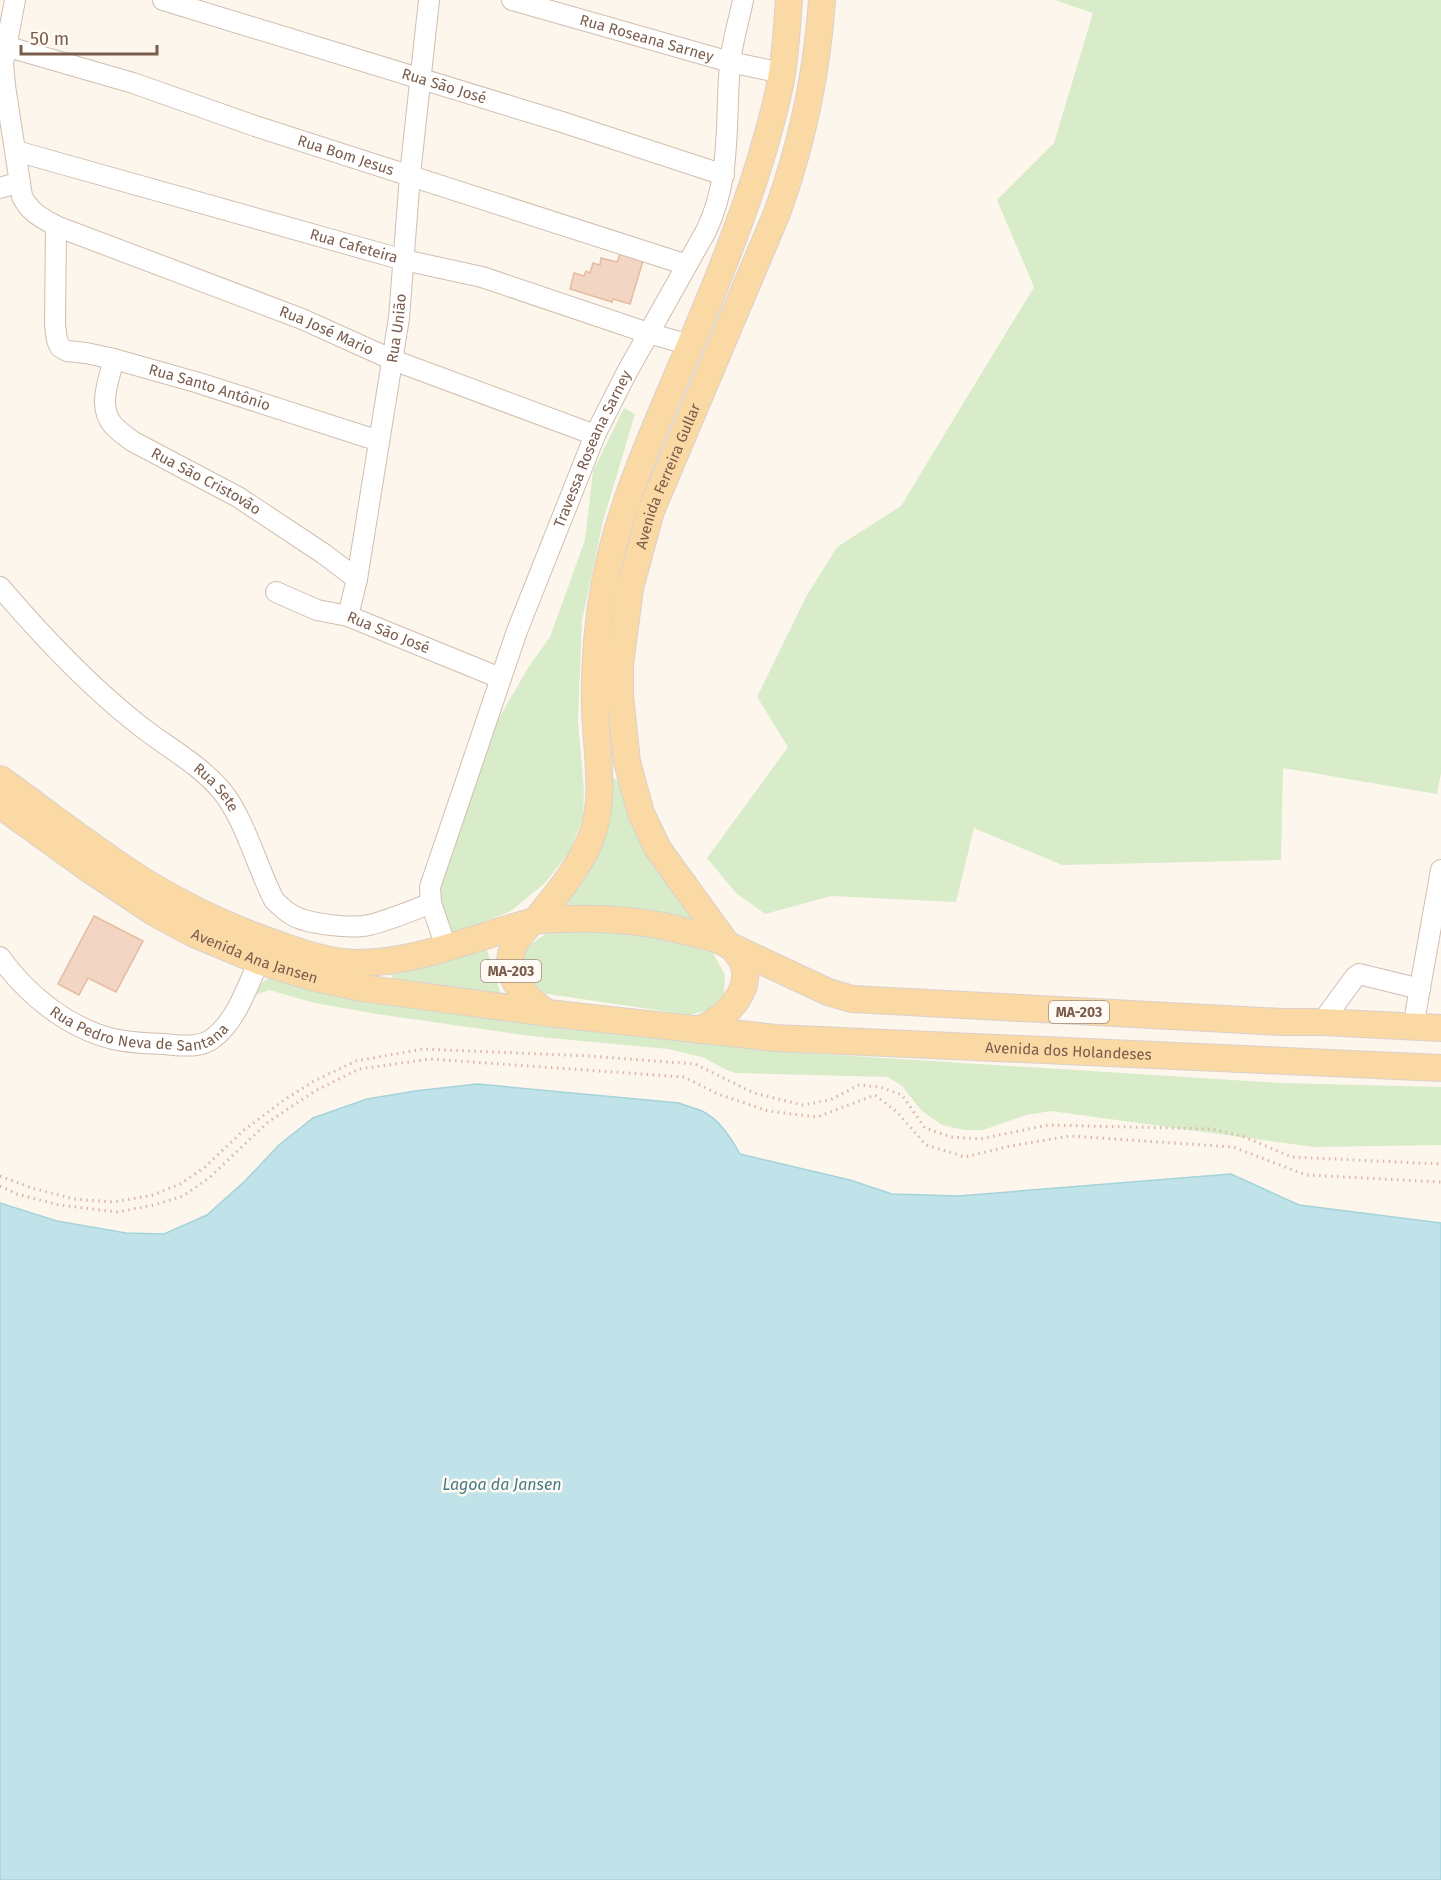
<svg xmlns="http://www.w3.org/2000/svg" width="1441" height="1880" viewBox="0 0 1441 1880" font-family="'Fira Sans',sans-serif">
  <style>
    .green { fill: #d8ecc9 }
    .water { fill: #bfe3e8; stroke: #a5d3da; stroke-width: 1.5 }
    .building { fill: #f3d5c3; stroke: #e6bba3; stroke-width: 1.5 }
    .lines { fill: none; stroke-linecap: round; stroke-linejoin: round }
    .minor-casing { stroke: #d1beb0; stroke-width: 22 }
    .major-casing { stroke: #dad1cd; stroke-width: 28 }
    .path { stroke: #d9b8a5; stroke-width: 3; stroke-dasharray: 1.5 4.5; stroke-linecap: butt }
    .minor { stroke: #fff; stroke-width: 20 }
    .major { stroke: #fbd9a5; stroke-width: 26 }
    .labels { text-anchor: middle; dominant-baseline: central; stroke-width: 5; stroke-linejoin: round; paint-order: stroke }
    .shield { fill: #fffaf3; stroke: #a28b7f; stroke-width: 1.5 }
    .shield-label { font-size: 14px; font-weight: bold; fill: #7a5c4d }
    .street-label { font-size: 15px; fill: #7a5c4d; stroke: #fffaf3 }
    .water-label { font-size: 16px; font-style: italic; fill: #437c86; stroke: #fffaf3 }
  </style>
  <rect width="100%" height="100%" fill="#fdf6ec"/>
  <g class="green">
    <path d="M1055,0H1441V773L1437,794L1283,768L1281,860L1062,865L974,828L956,902L831,896L765,914L736,893L707,858L788,747L757,697L806,597L837,547L901,506L1034,287L997,200L1054,143L1093,13Z"/>
    <path d="M624,408L635,414L602,525L582,621L578,720L584,790L583,817L570,851L545,883L511,911L450,935L442,919L438,885L488,737L528,668L550,637L585,540L593,471Z"/>
    <path d="M611,777L624,785L699,919L694,924L557,908Z"/>
    <path d="M605,931L658,936L713,953L725,975L724,995L711,1009L690,1015L541,993L525,979L521,964L528,946L547,933Z"/>
    <path d="M486,947L502,998L400,986L389,973Z"/>
    <path d="M273,977L758,1050L1281,1083L1441,1087V1145L1314,1147L1051,1111L1026,1115L983,1130H964L942,1125L922,1111L902,1086L888,1077L736,1073L727,1070L702,1057L668,1049L530,1036L377,1014L315,1003L269,990L253,996C259,987 262,979 273,977Z"/>
  </g>
  <path class="water" d="M477,1084L679,1103C686,1106 695,1108 702,1111C719,1119 731,1138 740,1154L850,1180L892,1194L958,1196L1231,1174L1299,1205L1441,1223V1880H0V1203L57,1221L126,1233L164,1234L207,1215L245,1181L279,1145L313,1118L367,1099L415,1091Z"/>
  <g class="building">
    <path d="M620,254L643,261L630,304L613,299L612,302L570,289L574,273L584,276L586,271L590,273L593,263L600,265L601,258L617,262Z"/>
    <path d="M94,916L143,941L116,992L88,978L79,995L58,984Z"/>
  </g>
  <g class="lines">
    <g class="minor-casing">
      <g id="minor">
        <path id="s1" d="M15,0L3,63L5,86L22,196C29,212 42,218 56,226L55,325L57,340L60,347L67,351L86,353L114,359L199,383L379,441"/>
        <path id="s2" d="M163,0L562,122L724,175"/>
        <path id="s3" d="M512,0L730,62L782,73"/>
        <path id="s4" d="M5,46L133,83L255,126L687,265"/>
        <path id="s5" d="M16,151L404,260L482,277L648,333L690,345"/>
        <path d="M0,188L20,182"/>
        <path id="s6" d="M56,226L302,319L393,360L595,435"/>
        <path id="s7" d="M114,359C109,379 97,407 113,425C118,431 126,436 132,441L238,497L324,554L357,579"/>
        <path id="s8" d="M0,587C41,635 86,683 135,722C163,745 197,762 221,790C244,817 257,867 274,900C279,905 285,911 292,915C307,924 352,929 369,925C390,920 411,911 431,903"/>
        <path id="s9" d="M276,592L317,610L348,616L500,678"/>
        <path id="s10" d="M348,616L357,579L399,318L410,175L429,0"/>
        <path id="s11" d="M446,947L431,903L430,887L517,631L595,435L627,372L706,231C732,178 725,120 730,63C732,42 739,21 743,0"/>
        <path id="s12" d="M0,957C26,994 68,1028 113,1039C129,1043 147,1043 163,1044C179,1045 198,1049 212,1039C236,1022 247,987 259,961"/>
        <path d="M1322,1022L1355,977L1359,974L1420,989"/>
        <path d="M1413,1027L1441,870"/>
      </g>
    </g>
    <g class="major-casing">
      <g id="major">
        <path d="M0,779C49,814 97,852 148,884C190,909 234,930 280,945C304,954 332,963 359,963C420,962 477,936 535,921C546,918 560,919 571,919C610,918 647,921 684,931C701,936 726,938 737,953C762,984 725,1020 698,1030"/>
        <path id="s13" d="M0,805L86,867L155,913L194,934L259,961L315,978L362,988L547,1013L776,1038L1441,1068"/>
        <path d="M536,920C557,894 581,866 592,835C606,799 596,747 595,709C594,668 597,627 604,587C617,513 648,445 677,376C708,304 738,233 761,158C769,130 778,101 782,73C786,49 787,24 789,0"/>
        <path d="M532,922C494,958 509,986 547,1013"/>
        <path id="s14" d="M726,943L658,849L641,813L627,762L620,696V665L630,588L651,511L777,213C802,144 817,74 822,0"/>
        <path d="M730,946L828,992L852,999L1282,1022H1322L1441,1028"/>
      </g>
    </g>
    <g class="path">
      <path d="M0,1176L32,1188L74,1199L114,1202L153,1195L180,1184L205,1167L244,1130L284,1100L314,1081L356,1061L423,1049L589,1056L695,1064L754,1093L802,1105L830,1100L859,1085L880,1087L902,1095L925,1128L951,1137L980,1139L1048,1125L1211,1129L1242,1136L1292,1157L1441,1164"/>
      <path d="M0,1186L17,1194L59,1205L118,1212L154,1205L183,1196L209,1178L268,1122L315,1091L359,1069L430,1059L684,1077L718,1094L768,1111L817,1117L875,1095L897,1112L926,1145L965,1157L1010,1146L1070,1136L1233,1147L1306,1175L1441,1182"/>
    </g>
    <use href="#minor" class="minor"/>
    <use href="#major" class="major"/>
  </g>
  <g class="labels">
    <g class="shield">
      <rect x="481" y="960" width="60" height="22" rx="4.5"/>
      <rect x="1049" y="1001" width="60" height="22" rx="4.5"/>
    </g>
    <g class="shield-label">
      <text x="511" y="971">MA-203</text>
      <text x="1079" y="1012">MA-203</text>
    </g>
    <g class="street-label">
      <text stroke="none"><textPath href="#s3" startOffset="140">Rua Roseana Sarney</textPath></text>
      <text stroke="none"><textPath href="#s2" startOffset="294">Rua São José</textPath></text>
      <text stroke="none"><textPath href="#s4" startOffset="358">Rua Bom Jesus</textPath></text>
      <text stroke="none"><textPath href="#s5" startOffset="351">Rua Cafeteira</textPath></text>
      <text stroke="none"><textPath href="#s10" startOffset="292">Rua União</textPath></text>
      <text stroke="none"><textPath href="#s6" startOffset="290">Rua José Mario</textPath></text>
      <text stroke="none"><textPath href="#s1" startOffset="522">Rua Santo Antônio</textPath></text>
      <text stroke="none"><textPath href="#s11" startOffset="530">Travessa Roseana Sarney</textPath></text>
      <text stroke="none"><textPath href="#s14" startOffset="502">Avenida Ferreira Gullar</textPath></text>
      <text stroke="none"><textPath href="#s7" startOffset="178">Rua São Cristovão</textPath></text>
      <text stroke="none"><textPath href="#s9" startOffset="120">Rua São José</textPath></text>
      <text stroke="none"><textPath href="#s8" startOffset="296">Rua Sete</textPath></text>
      <text stroke="none"><textPath href="#s13" startOffset="298">Avenida Ana Jansen</textPath></text>
      <text stroke="none"><textPath href="#s12" startOffset="168">Rua Pedro Neva de Santana</textPath></text>
      <text stroke="none"><textPath href="#s13" startOffset="1120">Avenida dos Holandeses</textPath></text>
    </g>
    <g class="water-label">
      <text x="502" y="1484">Lagoa da Jansen</text>
    </g>
  </g>
  <path d="M21 45v9h136v-9" fill="none" stroke="#7a5c4d" stroke-width="3"/>
  <text x="30" y="45" font-size="18" fill="#7a5c4d" stroke="#fffaf3" stroke-width="4.5" paint-order="stroke">50 m</text>
</svg>
